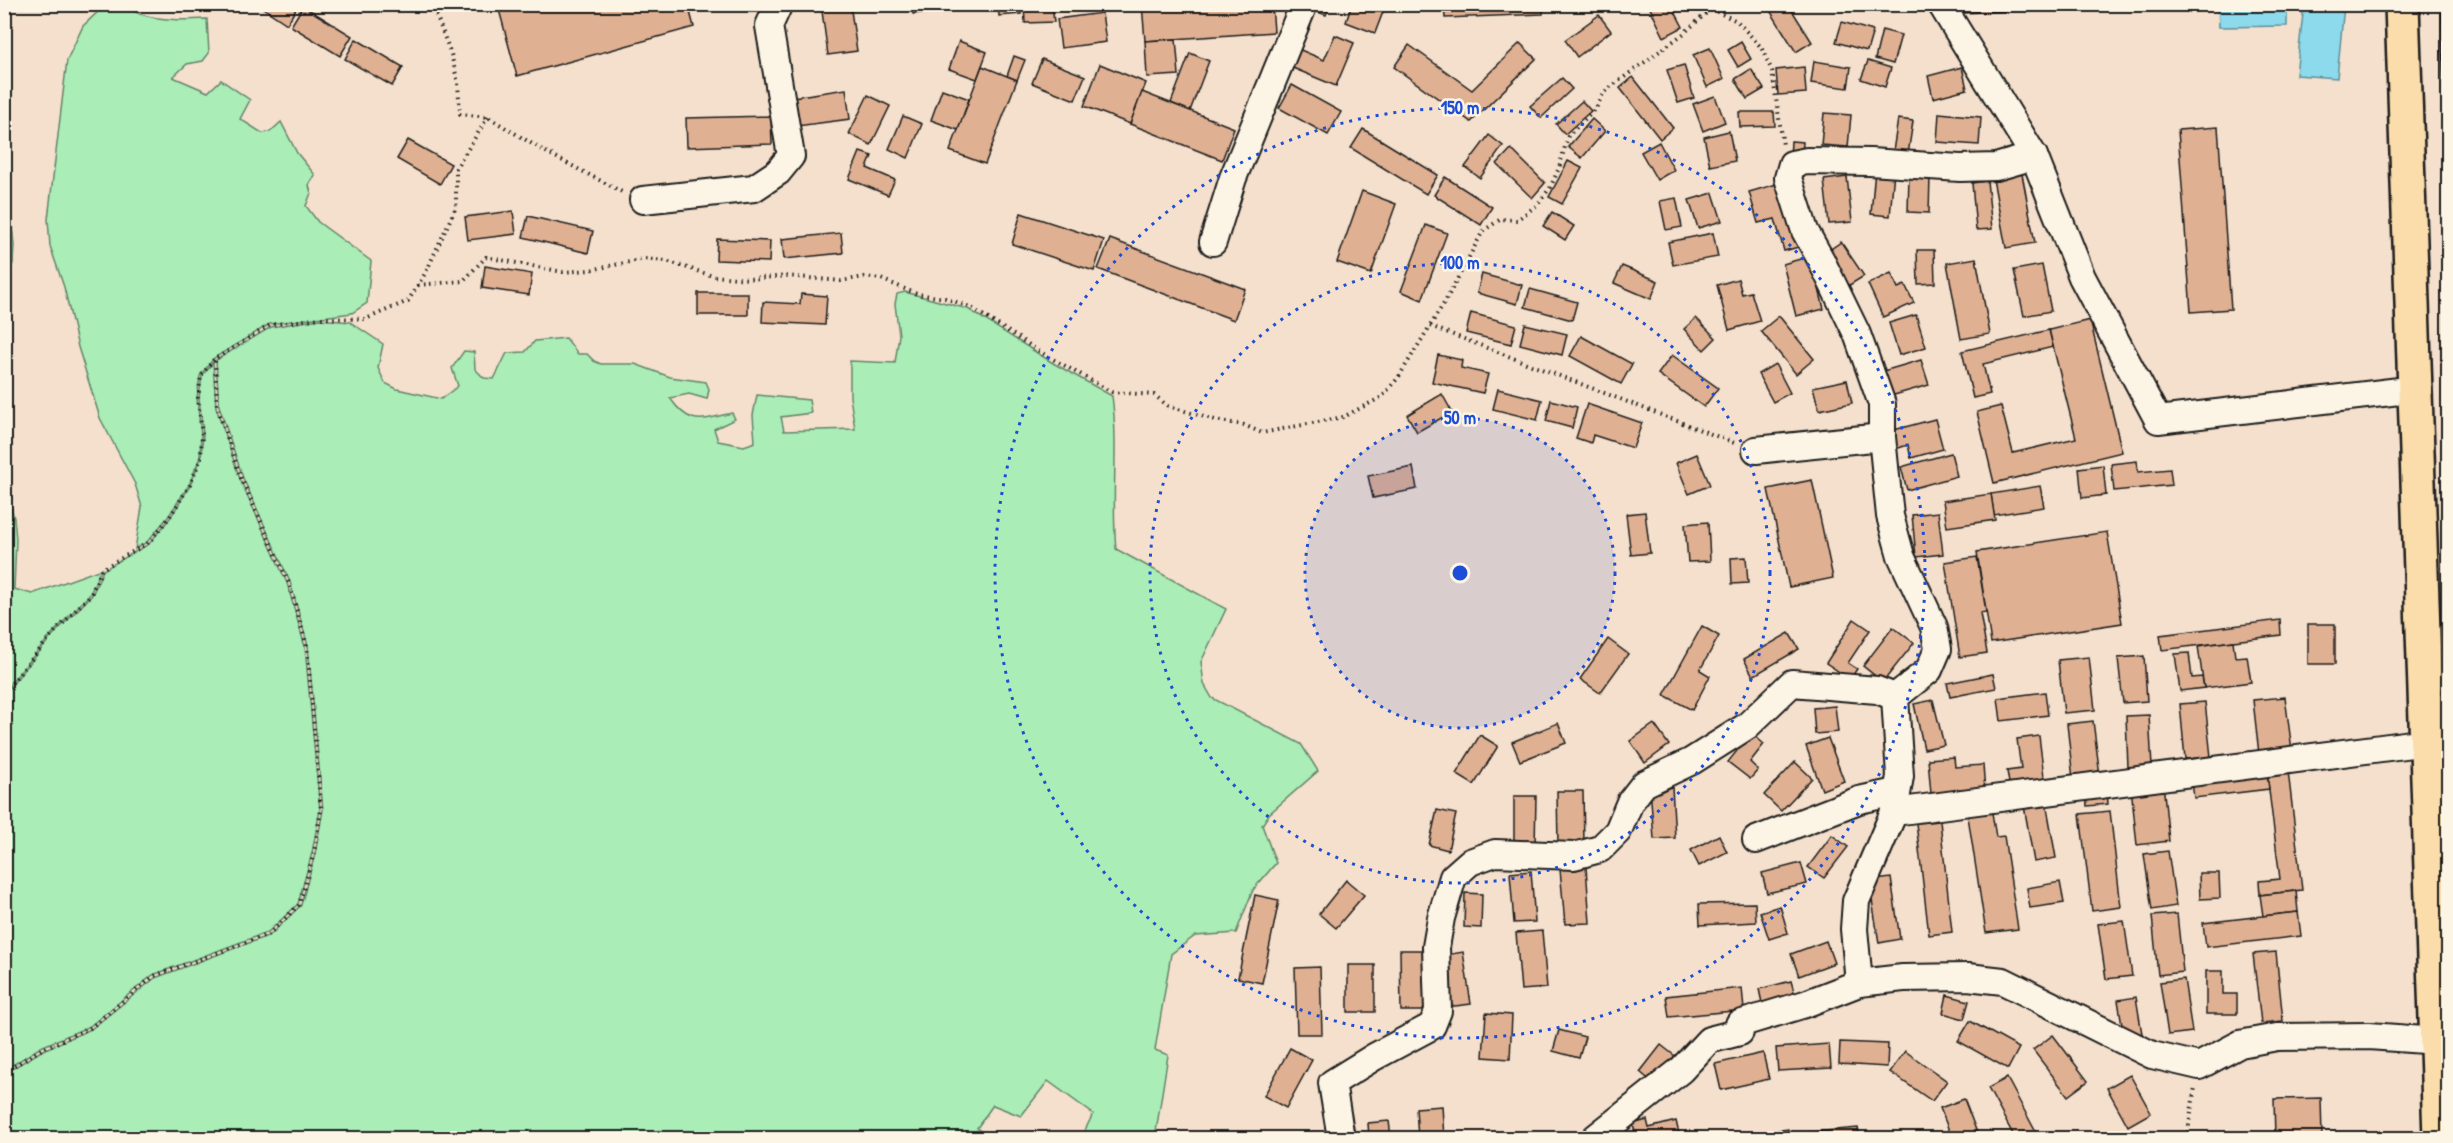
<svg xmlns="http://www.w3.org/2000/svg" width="2453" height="1143" viewBox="0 0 2453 1143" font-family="'Patrick Hand',sans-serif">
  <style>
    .green { fill: #aaedb7; stroke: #63846a; stroke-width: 1.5 }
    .water { fill: #8ddaec; stroke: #608e99; stroke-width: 1.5 }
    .building { fill: #e0b092; stroke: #1c1c1c; stroke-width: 1.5 }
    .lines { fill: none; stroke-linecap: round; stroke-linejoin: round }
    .minor-casing { stroke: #1c1c1c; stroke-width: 30 }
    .major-casing { stroke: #1c1c1c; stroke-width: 38 }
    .path { stroke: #1c1c1c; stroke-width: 4; stroke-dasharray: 1.5 4.5; stroke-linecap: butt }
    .minor { stroke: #fcf5e5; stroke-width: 26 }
    .major { stroke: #fbdcab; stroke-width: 33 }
    .rail { stroke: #1c1c1c; stroke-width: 4.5 }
    .ring { fill: none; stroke: #1d4ed8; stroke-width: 3; stroke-dasharray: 3 6 }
    .centre { fill: #1d4ed8; stroke: #fcf5e5; stroke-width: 3 }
    .ring-label { font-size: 18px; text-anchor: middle; font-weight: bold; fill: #1d4ed8; stroke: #fcf5e5; stroke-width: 5; stroke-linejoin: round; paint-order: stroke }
  </style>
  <rect width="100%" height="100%" fill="#f4e0cc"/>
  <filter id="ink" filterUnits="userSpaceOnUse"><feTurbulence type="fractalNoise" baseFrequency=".0167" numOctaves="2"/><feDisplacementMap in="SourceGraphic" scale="12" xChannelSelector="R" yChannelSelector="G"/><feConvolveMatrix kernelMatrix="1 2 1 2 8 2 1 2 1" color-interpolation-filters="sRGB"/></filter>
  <g filter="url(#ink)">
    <g class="green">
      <path d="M114,5C126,4 130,10 140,14C162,21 185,20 207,19L209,53L203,61L187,64L173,77L208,92L221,80L250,100L240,119L262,133L270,132L281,122L297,153L315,175L309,185L311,193L306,206L318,222L371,261L367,303L352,313L270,324L214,358L200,376L197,398L201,435L200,457L189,485L168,517L147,542L135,549L142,507L135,484L100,418L78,347L64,287L50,246L48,219L67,60L83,26L102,8Z"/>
      <path d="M5,159L14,245L13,263L5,283Z"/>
      <path d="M905,292L968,309L1053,363L1112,396C1119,447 1111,498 1116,549L1226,609L1201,662L1204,684L1212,698L1301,744L1318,771L1269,814L1262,825L1276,863L1253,890L1236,933L1195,936L1171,954L1155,1050L1168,1055L1155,1138H1081L1093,1114L1048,1081L1021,1116L993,1105L977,1128L988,1138H5V1073L43,1050L91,1029L155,978L270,935L301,905L315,854L323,810L308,646L290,582L243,478L219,406L216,360L271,327L320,319L350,322L383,344L378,368L385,383L397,389L441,399L458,386L452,368L464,351L474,352L475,369L484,378L494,379L507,353L525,352L535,341L566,338L578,354H587L594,361L601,364H635L670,377L706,382L709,389L707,399L689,394L670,398C690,427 701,420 732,413L735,419L714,429L718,441L744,446L755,442L753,415L757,395L809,400L811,413L781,417L784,431L855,429L850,397V361L895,363L899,335L895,304L897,294Z"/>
      <path d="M213,362L216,407L240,479L287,583L305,647L320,810L312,853L298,904L268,932L153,975L90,1026L41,1047L5,1070V693L53,635L92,595L103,570L149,544L170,518L190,486L201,458L203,434L199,398L202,376Z"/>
      <path d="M4,481L14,518L16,539L14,589L32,594L101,569L90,594L52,634L5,690Z"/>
    </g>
    <g class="water">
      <path d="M2218,5H2287V26L2219,27Z"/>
      <path d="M2304,5H2344L2337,78L2296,75Z"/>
    </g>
    <g class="building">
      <path d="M257,4H299L287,24Z"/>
      <path d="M504,4H688L694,27L517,76L498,6Z"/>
      <path d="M821,4H850L857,51L828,55Z"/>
      <path d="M912,4H943V10L913,14Z"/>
      <path d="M998,4H1020L1021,14L999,16Z"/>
      <path d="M1024,4H1052L1054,22L1025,23Z"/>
      <path d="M1142,4H1272L1274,32L1145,41Z"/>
      <path d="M1315,4H1330L1326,15L1313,10Z"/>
      <path d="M1352,4H1386L1375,33L1346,22Z"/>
      <path d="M1444,4H1543V14L1445,18Z"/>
      <path d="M1652,4H1671L1683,27L1664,37L1649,6Z"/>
      <path d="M1766,4H1788L1812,42L1796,52Z"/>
      <path d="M1960,4H2057V9L1960,13Z"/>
      <path d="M303,6L352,36L340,56L291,26Z"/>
      <path d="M1102,13L1106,42L1061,48L1057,19Z"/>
      <path d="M1599,15L1611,31L1577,57L1565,40Z"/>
      <path d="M1842,22L1873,31L1867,51L1836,42Z"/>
      <path d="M1882,30L1901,35L1893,64L1875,59Z"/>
      <path d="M1335,35L1354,43L1336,86L1288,66L1296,48L1324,60Z"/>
      <path d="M356,39L403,67L392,86L345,59Z"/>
      <path d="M1176,39L1179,75L1147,77L1145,41Z"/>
      <path d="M959,41L987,52L977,79L949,69Z"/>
      <path d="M1741,42L1751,59L1738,67L1728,50Z"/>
      <path d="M1520,43L1536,59L1471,122L1394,67L1409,45L1472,90Z"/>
      <path d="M1710,48L1724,79L1707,87L1693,55Z"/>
      <path d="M1190,53L1209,61L1190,111L1171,103Z"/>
      <path d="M1014,56L1025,60L1017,80L1007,76Z"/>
      <path d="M1042,59L1085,76L1075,100L1032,83Z"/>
      <path d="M1814,61L1851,67L1848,88L1811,83Z"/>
      <path d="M1868,61L1891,68L1885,87L1861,79Z"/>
      <path d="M1100,64L1146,83L1130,124L1084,106Z"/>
      <path d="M1684,65L1694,98L1678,103L1667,70Z"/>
      <path d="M982,66L1017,80L985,164L950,151Z"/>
      <path d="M1804,67L1806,93L1778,95L1776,70Z"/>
      <path d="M1962,67L1967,89L1933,98L1928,76Z"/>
      <path d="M1751,69L1764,89L1747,99L1735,79Z"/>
      <path d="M1633,77L1673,128L1660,139L1620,88Z"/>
      <path d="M1562,78L1572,89L1541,118L1530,106Z"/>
      <path d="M1292,85L1341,112L1328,135L1279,108Z"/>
      <path d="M846,89L850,119L797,126L793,97Z"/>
      <path d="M942,89L969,99L958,130L931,120Z"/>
      <path d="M1142,92L1234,128L1222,160L1130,124Z"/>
      <path d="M868,95L890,106L871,145L849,134Z"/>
      <path d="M1715,96L1725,122L1703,131L1693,104Z"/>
      <path d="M1582,101L1591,111L1565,134L1556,124Z"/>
      <path d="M1739,112H1774L1775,126L1740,127Z"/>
      <path d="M1824,113L1851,115L1848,147L1821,145Z"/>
      <path d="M1939,113L1981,117L1979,145L1937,142Z"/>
      <path d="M771,116L772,144L687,147L686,118Z"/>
      <path d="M903,116L922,124L908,158L889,149Z"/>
      <path d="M1592,119L1605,131L1582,158L1568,147Z"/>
      <path d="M1898,119L1913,121L1907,161L1892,158Z"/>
      <path d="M2218,127L2231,309L2191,312L2178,130Z"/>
      <path d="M1363,129L1438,175L1426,194L1351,148Z"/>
      <path d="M1729,131L1735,161L1710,166L1704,137Z"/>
      <path d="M1489,135L1503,146L1480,178L1465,167Z"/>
      <path d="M408,140L451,164L440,184L397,159Z"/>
      <path d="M1791,141L1803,142L1802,159H1790Z"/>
      <path d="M1659,142L1674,170L1657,180L1641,152Z"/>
      <path d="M1511,149L1545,183L1532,198L1497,164Z"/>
      <path d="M860,152L872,156L867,168L895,180L888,195L849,179Z"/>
      <path d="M1568,161L1582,168L1562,204L1549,197Z"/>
      <path d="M1875,170L1894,171L1890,216L1871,214Z"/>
      <path d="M2022,174L2035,243L2006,248L1993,179Z"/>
      <path d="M1909,176H1930L1929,213L1908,212Z"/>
      <path d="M1445,177L1492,207L1481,225L1434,195Z"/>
      <path d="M1847,177L1852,222L1829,224L1824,180Z"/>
      <path d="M1987,181L1992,229L1976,230L1972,183Z"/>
      <path d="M1784,182L1802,246L1784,251L1775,219L1758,223L1749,192Z"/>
      <path d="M1362,191L1396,204L1371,274L1337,262Z"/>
      <path d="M1713,193L1722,221L1698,228L1689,200Z"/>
      <path d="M1676,198L1682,227L1666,230L1660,201Z"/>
      <path d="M513,211L516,234L468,240L465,217Z"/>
      <path d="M1552,212L1574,226L1565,240L1543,226Z"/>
      <path d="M1021,213L1104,240L1094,271L1012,244Z"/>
      <path d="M528,216L593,231L588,253L523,237Z"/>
      <path d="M1426,225L1447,233L1422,300L1401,291Z"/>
      <path d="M841,233L843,253L784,259L782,239Z"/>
      <path d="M1713,233L1718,257L1673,265L1668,242Z"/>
      <path d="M717,239L770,241L769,262L716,260Z"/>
      <path d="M1110,239L1245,289L1234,320L1098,269Z"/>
      <path d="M1841,242L1864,276L1848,286L1825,253Z"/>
      <path d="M1917,250H1934L1935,283L1918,284Z"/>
      <path d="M1811,256L1824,309L1796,316L1783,264Z"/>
      <path d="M1976,258L1990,334L1961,339L1947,263Z"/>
      <path d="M2042,265L2051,311L2024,316L2014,270Z"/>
      <path d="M485,266L532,274L529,295L482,288Z"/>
      <path d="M1622,266L1658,281L1651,299L1614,283Z"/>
      <path d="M1891,273L1898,288L1905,285L1914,303L1883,317L1868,284Z"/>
      <path d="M1482,274L1522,285L1517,304L1477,293Z"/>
      <path d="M1738,279L1742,294L1751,292L1760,321L1729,330L1717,285Z"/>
      <path d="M1530,289L1577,302L1572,320L1525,307Z"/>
      <rect x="698" y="293" width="50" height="22"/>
      <path d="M801,294L827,296L825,325L762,322L763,302L800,304Z"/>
      <path d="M1471,313L1516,325L1511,344L1466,333Z"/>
      <path d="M1916,315L1926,347L1899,355L1889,323Z"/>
      <path d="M1779,316L1814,359L1796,374L1761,331Z"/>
      <path d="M1696,318L1716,338L1704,350L1684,329Z"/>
      <path d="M2090,320L2122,452L1994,483L1977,412L2001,406L2013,453L2076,438L2049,330Z"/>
      <path d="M1525,324L1567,334L1562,355L1520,344Z"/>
      <path d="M2049,330L2053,347L1983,364L1990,394L1973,398L1962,351Z"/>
      <path d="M1581,336L1632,364L1621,384L1570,356Z"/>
      <path d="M1438,355L1462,360L1461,368L1488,374L1483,393L1432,382Z"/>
      <path d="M1672,355L1718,388L1704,407L1658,374Z"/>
      <path d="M1921,360L1929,385L1887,397L1880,372Z"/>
      <path d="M1775,364L1790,393L1773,402L1758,374Z"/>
      <path d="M1847,380L1852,403L1819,410L1813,387Z"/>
      <path d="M1498,389L1542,400L1537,420L1493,409Z"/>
      <path d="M1442,394L1452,412L1417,432L1407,415Z"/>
      <path d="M1551,400L1577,407L1572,428L1546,421Z"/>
      <path d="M1587,404L1642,423L1633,448L1593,435L1591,443L1576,438Z"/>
      <path d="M1935,419L1943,449L1911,458L1908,445L1895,449L1890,431Z"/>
      <path d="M1951,453L1957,476L1907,490L1901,467Z"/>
      <path d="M1697,454L1710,485L1689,494L1676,463Z"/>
      <path d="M2137,461L2138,472L2170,469L2172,485L2114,491L2111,464Z"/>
      <path d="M2103,465L2106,495L2082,498L2079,468Z"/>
      <path d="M1413,467L1417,489L1373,498L1368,476Z"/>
      <path d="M1812,480L1833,578L1789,587L1768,489Z"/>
      <path d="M2040,486L2044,507L1994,515L1991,494Z"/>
      <path d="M1991,494L1995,520L1947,527L1943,501Z"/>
      <path d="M1645,512L1650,553L1631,555L1626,514Z"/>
      <path d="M1938,512L1943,554L1916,557L1912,515Z"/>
      <path d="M1708,522L1710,561L1688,562L1685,524Z"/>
      <path d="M2107,532L2122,623L1991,643L1977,552Z"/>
      <path d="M1746,557L1748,583L1732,584L1731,558Z"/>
      <path d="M1977,557L1986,612L1980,613L1987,653L1960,657L1945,562Z"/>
      <path d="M1854,619L1870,630L1848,663L1857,669L1850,679L1826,663Z"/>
      <path d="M2280,620L2281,635L2162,650L2160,635Z"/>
      <rect x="2308" y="624" width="27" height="40"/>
      <path d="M1702,626L1719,636L1700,670L1710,676L1692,710L1664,695Z"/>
      <path d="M1893,627L1914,643L1883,682L1863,666Z"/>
      <path d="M1789,633L1799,649L1753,676L1744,659Z"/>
      <path d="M1608,639L1628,654L1600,693L1580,679Z"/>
      <path d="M2233,641L2235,657L2247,656L2251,682L2204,688L2198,646Z"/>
      <path d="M2189,653L2192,678L2202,677L2204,688L2180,691L2175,654Z"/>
      <path d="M2144,656L2147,701L2123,703L2118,658Z"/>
      <path d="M2089,657L2095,710L2064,713L2058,660Z"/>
      <path d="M1993,674L1996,688L1950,697L1947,683Z"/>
      <path d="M2045,692L2048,715L2001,721L1998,698Z"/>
      <path d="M2285,697L2292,750L2259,754L2253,700Z"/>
      <path d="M1933,700L1944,745L1924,749L1914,704Z"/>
      <path d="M2205,702L2211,757L2185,759L2180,704Z"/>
      <path d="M1835,706L1838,732L1815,734L1813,708Z"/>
      <path d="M2149,715L2152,767L2128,768L2126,716Z"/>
      <path d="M2093,721L2100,776L2073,779L2067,724Z"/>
      <path d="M1558,723L1566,743L1520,761L1512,742Z"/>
      <path d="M1654,724L1669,745L1645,763L1630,741Z"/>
      <path d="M1751,733L1764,744L1750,762L1758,770L1750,779L1728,762Z"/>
      <path d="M1480,735L1498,746L1474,785L1456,774Z"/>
      <path d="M2039,736L2045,785L2010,789L2007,771L2021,769L2017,739Z"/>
      <path d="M1828,738L1844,781L1822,790L1806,746Z"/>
      <path d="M1954,757L1955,767L1983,765L1985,791L1931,794L1928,759Z"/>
      <path d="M1795,762L1812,778L1781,811L1764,795Z"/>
      <path d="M2288,771L2302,890L2260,895L2259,881L2280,879L2267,774Z"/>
      <path d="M2267,774L2269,789L2194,798L2192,782Z"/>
      <path d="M2163,783L2169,841L2137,845L2131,787Z"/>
      <path d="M1672,787L1675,838L1654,839L1650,788Z"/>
      <path d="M1557,791H1583L1584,844H1558Z"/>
      <path d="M2107,791L2108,804L2087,806L2086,793Z"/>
      <path d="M1514,796H1536L1535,846H1514Z"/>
      <path d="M2046,802L2056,858L2034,862L2024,806Z"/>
      <path d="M1991,807L1996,837L2004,836L2018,929L1986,933L1967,810Z"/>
      <path d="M1437,810L1456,814L1448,850L1429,845Z"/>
      <path d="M2110,811L2121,907L2092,911L2080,814Z"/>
      <path d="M1940,821L1952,932L1929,935L1916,823Z"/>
      <path d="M1719,835L1727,852L1699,866L1691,850Z"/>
      <path d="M1832,835L1848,847L1824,878L1808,867Z"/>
      <path d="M2168,851L2176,906L2152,910L2144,854Z"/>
      <path d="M1801,863L1807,884L1767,893L1762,873Z"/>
      <path d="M1586,867L1590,923L1565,924L1560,869Z"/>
      <path d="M1531,871L1535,922L1514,923L1510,873Z"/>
      <path d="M2199,873H2219L2220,898L2200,899Z"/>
      <path d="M1891,878L1900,939L1879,943L1869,881Z"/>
      <path d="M1346,880L1364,895L1336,928L1319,914Z"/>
      <path d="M2060,882L2064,903L2030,908L2027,888Z"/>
      <path d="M2296,891L2298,912L2263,916L2260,895Z"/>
      <path d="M1465,893L1482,894L1481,928L1464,927Z"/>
      <path d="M1255,895L1279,900L1262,983L1238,978Z"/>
      <path d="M1755,903L1756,922L1700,925L1699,904Z"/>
      <path d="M1780,906L1788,933L1769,939L1760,912Z"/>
      <path d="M2298,912L2301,936L2206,947L2203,923Z"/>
      <path d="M2177,914L2183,972L2158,975L2152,916Z"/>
      <path d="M2124,921L2132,976L2106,979L2098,924Z"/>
      <path d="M1542,931L1547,988L1521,990L1516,933Z"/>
      <path d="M1826,941L1834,963L1799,976L1791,954Z"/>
      <path d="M1400,950H1424L1425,1011H1401Z"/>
      <path d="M1463,952L1471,1004L1447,1007L1439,956Z"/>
      <path d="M2276,952L2283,1021L2261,1023L2253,954Z"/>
      <rect x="1348" y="965" width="27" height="47"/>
      <path d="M1320,967L1322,1034H1297L1295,968Z"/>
      <path d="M2206,971H2223V994H2237V1014H2206Z"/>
      <path d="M2184,979L2192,1032L2168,1035L2160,982Z"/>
      <path d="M1791,981L1795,995L1762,1003L1759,989Z"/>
      <path d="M1742,988L1744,1010L1669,1017L1666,996Z"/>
      <path d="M1947,995L1969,1001L1964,1019L1943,1013Z"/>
      <path d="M2136,997L2142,1034L2124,1037L2118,1000Z"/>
      <path d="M1486,1013L1512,1015L1510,1059L1483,1057Z"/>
      <path d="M1970,1021L2019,1048L2008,1069L1958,1041Z"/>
      <path d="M1559,1030L1585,1037L1579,1058L1553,1051Z"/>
      <path d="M2053,1035L2088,1081L2068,1096L2033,1050Z"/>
      <path d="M1840,1042L1888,1044L1887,1067L1839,1064Z"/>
      <path d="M1829,1044L1831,1068L1778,1071L1776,1048Z"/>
      <path d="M1661,1045L1675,1056L1653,1083L1640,1072Z"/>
      <path d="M1290,1048L1312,1060L1286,1108L1264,1096Z"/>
      <path d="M1905,1051L1947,1081L1932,1101L1890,1072Z"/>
      <path d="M1763,1053L1769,1079L1721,1090L1715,1064Z"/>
      <path d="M2130,1075L2151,1113L2128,1126L2107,1088Z"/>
      <path d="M2007,1078L2038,1136L2033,1138H2015L1988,1088Z"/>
      <path d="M2321,1098L2322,1138H2275L2274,1099Z"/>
      <path d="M1964,1099L1979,1138H1952L1940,1108Z"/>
      <path d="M1442,1106L1444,1138H1418L1416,1108Z"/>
      <path d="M1647,1120L1649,1128L1676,1121L1680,1138H1636L1633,1124Z"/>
      <path d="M1389,1121L1391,1138H1369L1368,1123Z"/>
      <path d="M1858,1128L1860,1138H1804L1803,1133Z"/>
      <path d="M1788,1129L1789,1138H1738V1136Z"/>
      <path d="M1318,1132L1319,1138H1291L1290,1135Z"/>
    </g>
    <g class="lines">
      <g class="minor-casing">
        <g id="minor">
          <path d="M1941,4L2034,156L2082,277L2158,420L2416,389"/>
          <path d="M643,200L754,188L778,172L791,156L769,26L779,4"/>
          <path d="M1213,242L1233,178L1304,4"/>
          <path d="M1756,450L1882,437"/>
          <path d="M1894,812L2427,742"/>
          <path d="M1756,840L1859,800L1896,792"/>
          <path d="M1859,983L1854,929L1856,901L1894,812L1900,776L1895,697L1929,670L1938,649L1934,627L1901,556L1890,516L1882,437V404L1857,334L1820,258L1805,231L1788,178L1792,164L1807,161L1870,162L1960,168L1996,167L2034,156"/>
          <path d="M1341,1138L1332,1083L1374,1057L1432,1026L1438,1011L1436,947L1441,918L1453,877L1470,862L1495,853L1574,856L1600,849L1618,831L1630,802L1644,784L1692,761L1747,726L1792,683L1877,690L1895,697"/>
          <path d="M1595,1138L1681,1070L1709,1040L1740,1032L1739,1024L1805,1004L1859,983L1903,978L1968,977L2003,981L2152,1055L2199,1066L2240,1044L2277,1037L2369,1036L2438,1041"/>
        </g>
      </g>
      <g class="major-casing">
        <path id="major" d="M2402,4L2440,1138"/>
      </g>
      <g class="path">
        <path d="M432,4L451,54L458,83L460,114L488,117L544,151L622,192"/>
        <path d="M1708,4L1711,9L1737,21L1761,47L1772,71L1783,145"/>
        <path d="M418,285L463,281L486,257L563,272L590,270L644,259L666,261L713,276L749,279L787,276L841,281L864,277L881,279L917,294L945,298L970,307L1042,353L1112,392L1154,395L1168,406L1215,420L1244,425L1262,433L1343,417L1382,397L1398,378L1446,300L1483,231L1501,219L1517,220L1537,205L1550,188L1559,168L1568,136L1596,108L1604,92L1683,34L1711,9"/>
        <path d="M1430,326L1737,444"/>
        <path d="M4,692L52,635L91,594L102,569L148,543L169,518L190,485L201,458L202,435L198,398L201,376L214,359"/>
        <path d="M4,1072L42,1049L90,1028L154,976L269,934L299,905L314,853L321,810L307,646L289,583L241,478L217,407L215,359L270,325L320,318L366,319L408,301L426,272L456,207V168L488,117"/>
        <path d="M2187,1138L2195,1087"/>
      </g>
      <use href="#minor" class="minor"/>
      <use href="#major" class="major"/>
      <path class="rail" d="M2443,4L2448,228"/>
    </g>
  </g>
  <circle cx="1460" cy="573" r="155" fill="#1d4ed8" fill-opacity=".12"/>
  <g class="ring">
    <circle cx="1460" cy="573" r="155"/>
    <circle cx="1460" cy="573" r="310"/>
    <circle cx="1460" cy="573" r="465"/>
  </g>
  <circle cx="1460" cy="573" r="9" class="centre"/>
  <g class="ring-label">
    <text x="1460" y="114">150 m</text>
    <text x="1460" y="269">100 m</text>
    <text x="1460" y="424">50 m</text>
  </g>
  <rect width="2453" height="1143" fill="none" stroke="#fcf5e5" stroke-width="24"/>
  <rect x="12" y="12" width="2429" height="1119" fill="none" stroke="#1c1c1c" stroke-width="2" filter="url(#ink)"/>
</svg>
